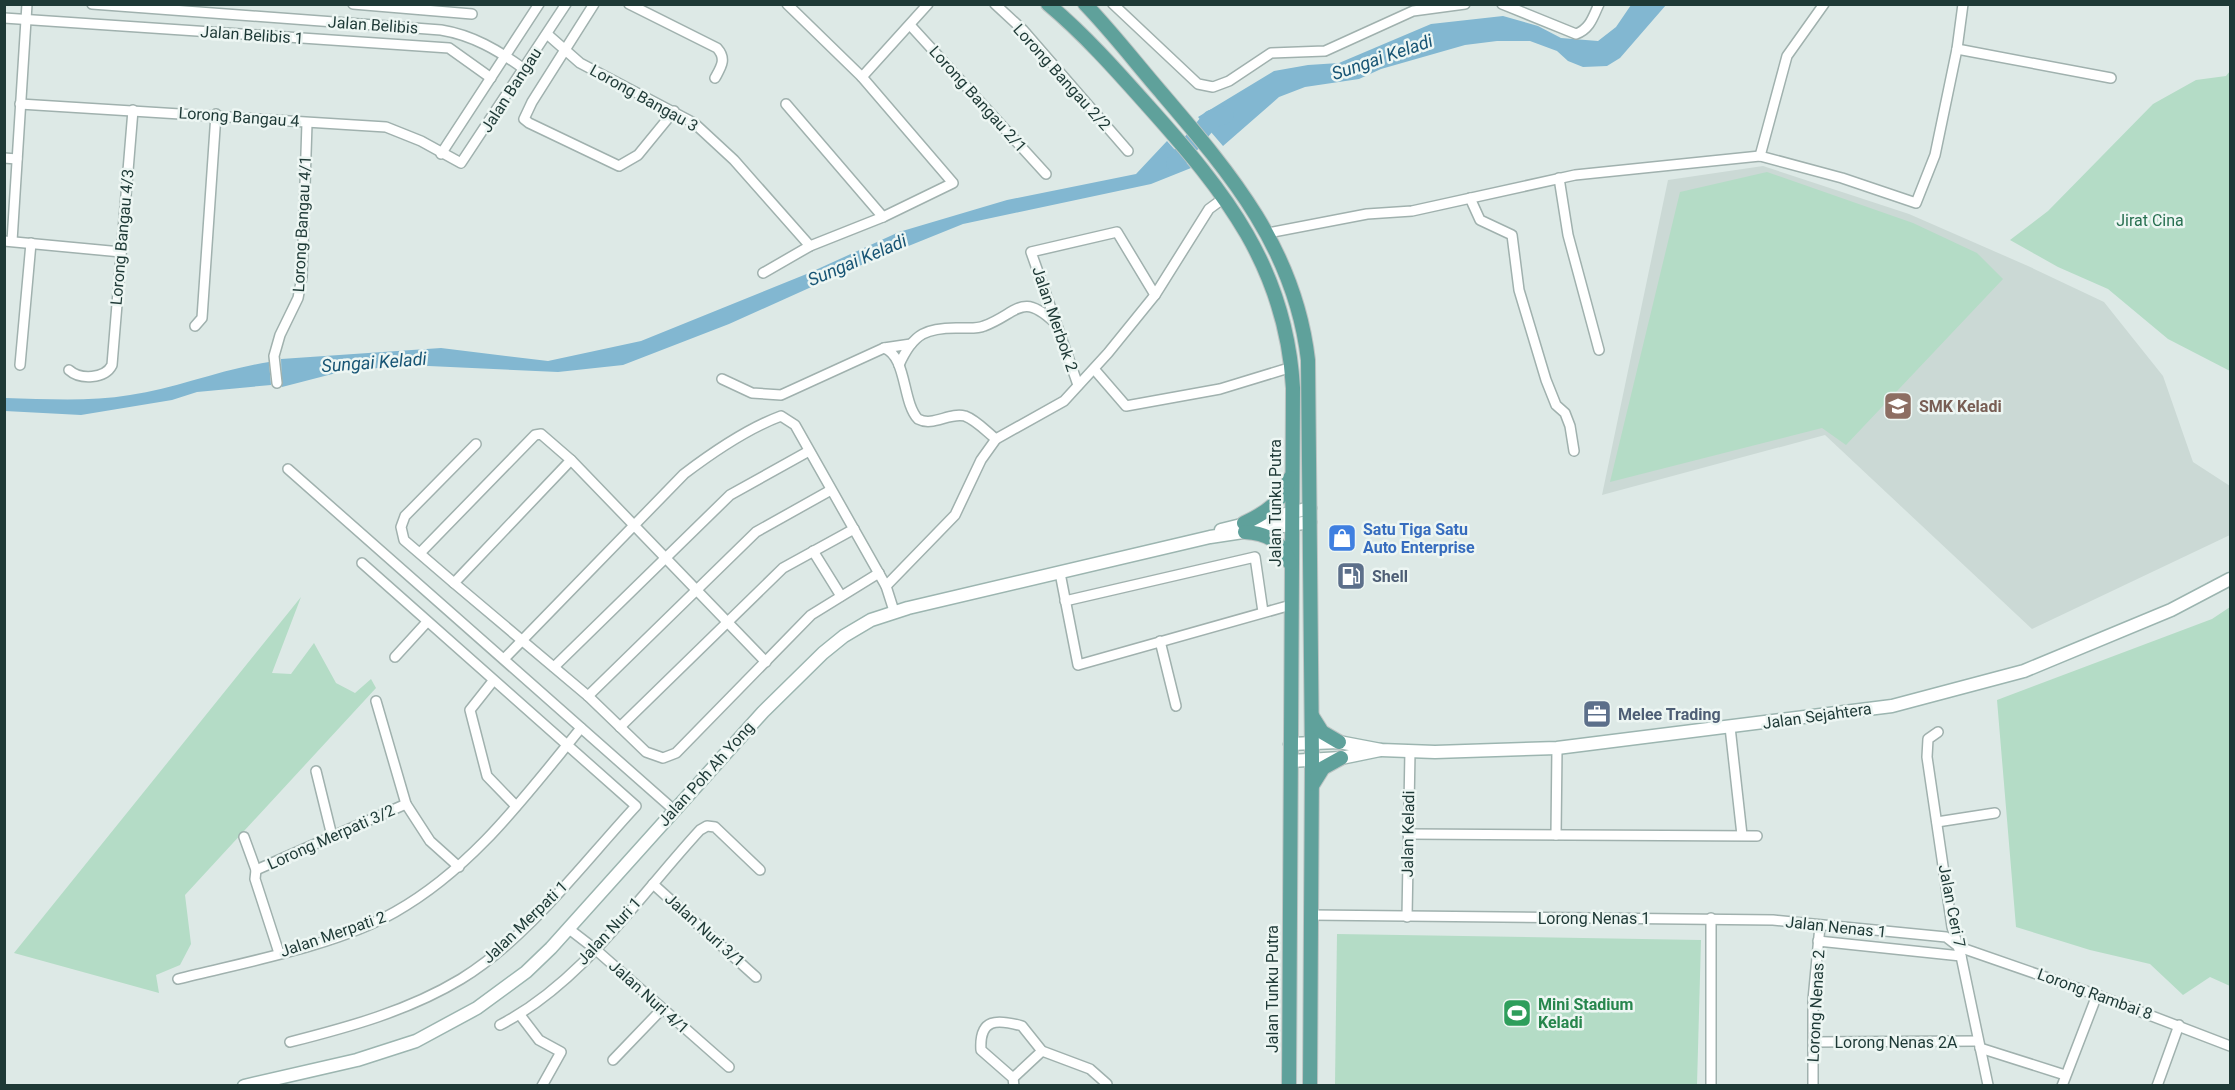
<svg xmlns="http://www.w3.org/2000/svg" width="2235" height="1090" viewBox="0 0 2235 1090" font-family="Roboto,sans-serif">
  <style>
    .built { fill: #cbd9d5 }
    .green { fill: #b4dcc6 }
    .water { fill: #82b7d1 }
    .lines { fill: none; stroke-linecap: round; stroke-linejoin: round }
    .river { stroke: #82b7d1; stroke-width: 18 }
    .street-casing { stroke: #a0b1ae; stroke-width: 12 }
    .secondary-casing { stroke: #9cb5b0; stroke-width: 15 }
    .primary-casing { stroke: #bcc4c3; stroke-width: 16 }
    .street { stroke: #fff; stroke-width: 9 }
    .secondary { stroke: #fff; stroke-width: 12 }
    .primary { stroke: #5fa19b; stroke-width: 14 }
    .labels { text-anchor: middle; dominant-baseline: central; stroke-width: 5; stroke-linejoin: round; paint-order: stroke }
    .street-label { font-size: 16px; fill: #1e3936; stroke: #edf6f3 }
    .park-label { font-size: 16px; fill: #287051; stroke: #edf6f3 }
    .education-label { font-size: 16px; font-weight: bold; fill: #785e54; stroke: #edf6f3; text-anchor: start }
    .shop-label { font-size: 16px; font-weight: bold; fill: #366cbe; stroke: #edf6f3; text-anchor: start }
    .service-label { font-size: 16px; font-weight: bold; fill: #4e5e75; stroke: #edf6f3; text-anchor: start }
    .leisure-label { font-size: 16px; font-weight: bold; fill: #27864d; stroke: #edf6f3; text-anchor: start }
    .water-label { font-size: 18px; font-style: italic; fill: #185575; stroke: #edf6f3 }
  </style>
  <rect width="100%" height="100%" fill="#dde9e6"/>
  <path class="built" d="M1763,166L1909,214L2028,266L2104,302L2163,376L2193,462L2230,486V535L2032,629L1825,435L1602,495L1668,180Z"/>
  <g class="green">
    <path d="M2230,71V371L2168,339L2108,289L2058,267L2010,240L2048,211L2153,104L2196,80L2226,76Z"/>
    <path d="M1767,172L1913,223L1977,253L2003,279L1846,445L1822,428L1610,482L1680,192Z"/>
    <path d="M301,597L272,673L291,674L314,643L336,683L355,693L371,679L376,688L185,895L191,944L180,965L156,975L159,993L14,953Z"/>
    <path d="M2230,607V986L2210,977L2183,995L2150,964L2090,950L2016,927L1997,700L2212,619Z"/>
    <path d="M1337,934L1701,940L1697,1085H1335Z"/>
  </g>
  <g class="water">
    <path d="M1631,5H1666L1620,58L1607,66L1583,67L1568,61L1557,51L1530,41H1497L1465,45L1381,69L1359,79L1305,87L1279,97L1223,146L1198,117L1274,71L1308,65L1339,63L1431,24L1503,16L1538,26L1561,38L1598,41L1616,27Z"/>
    <path d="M1167,141L1191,168L1151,184L963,224L849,270L729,324L623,365L558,372L407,365L340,372L282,387L281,359L441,348L548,361L641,341L809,273L899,232L1007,200L1136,174Z"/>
    <path d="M269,362L271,385L197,392L172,400L81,415L5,411V398C46,399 89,402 130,395C177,388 222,369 269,362Z"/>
  </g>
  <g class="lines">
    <path class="river" d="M1175,163L1211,119L1225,115"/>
    <g class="street-casing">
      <g id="street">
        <path d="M92,4L441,30C472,35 498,50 524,69"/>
        <path d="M353,4L472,14"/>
        <path d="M594,4L532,102L524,119L529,123L619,166L638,155L674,111"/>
        <path d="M629,4L717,48C727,59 721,67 715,78"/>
        <path d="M995,4L1023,30L1128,151"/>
        <path d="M1113,4L1198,84L1213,87L1229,81L1271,53L1325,51L1413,11L1465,4"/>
        <path d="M1502,4L1576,34C1590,29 1593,17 1599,4"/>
        <path d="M4,18L449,48L491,78"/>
        <path d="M910,25L1046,174"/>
        <path d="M547,34L580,63L694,123L734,160L810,246"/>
        <path d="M1957,49L2111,78"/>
        <path d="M862,77L928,4"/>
        <path d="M20,104L386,127L421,141L461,163L566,4"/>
        <path d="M786,104L883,217"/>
        <path d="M441,154L539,4"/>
        <path d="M1760,156L1787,56L1824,4"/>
        <path d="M4,158L17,159"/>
        <path d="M1559,178L1568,235L1599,350"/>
        <path d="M1470,198L1480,220L1512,235L1519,290L1546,380L1556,405L1565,413L1570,426L1574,451"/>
        <path d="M1268,233L1367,214L1412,211L1575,175L1760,156L1842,178L1916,203L1935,155L1957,49L1963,4"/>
        <path d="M4,241L121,252"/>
        <path d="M12,241L27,4"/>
        <path d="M763,273L810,246L883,217L953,183L862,77L787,4"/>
        <path d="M195,326L202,318L216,114"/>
        <path d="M884,348L911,344"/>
        <path d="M20,365L31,243"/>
        <path d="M899,365C913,333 927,327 961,328C968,328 977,329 984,326C1017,314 1021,291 1054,322"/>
        <path d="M1094,369L1126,406L1220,389L1292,367"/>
        <path d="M69,370C80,380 105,379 112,365L133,110"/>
        <path d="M722,379L752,393L781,395L884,348C907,356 902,402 918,419C933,427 949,412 965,416C976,420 987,432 996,439"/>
        <path d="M277,383L274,356L280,335L298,298L302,277L307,123"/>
        <path d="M1078,385L1031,252L1117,232L1155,295"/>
        <path d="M571,460L454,583L588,696L646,752L663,758L676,753L811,615L879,573"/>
        <path d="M288,469L674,810"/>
        <path d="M813,551L841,596"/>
        <path d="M420,553L535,435L541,434L571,460L766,662"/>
        <path d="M1060,573L1078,665L1291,605"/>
        <path d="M454,583L404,540L401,527L405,516L476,444"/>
        <path d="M886,586L955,515L981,460L996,439L1064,401L1108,353L1155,295L1209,209L1224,198"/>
        <path d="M1065,601L1255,557L1263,612"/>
        <path d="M1160,641L1176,706"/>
        <path d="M395,657L427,622"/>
        <path d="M504,659L684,474C713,452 746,429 781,416L795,425L886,586L894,611"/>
        <path d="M554,667L730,495L809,451"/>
        <path d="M493,681L470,710L487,776L516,806"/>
        <path d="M588,696L756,532L831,490"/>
        <path d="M376,701L406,804L430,841L459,867"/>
        <path d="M620,727L783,568L854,529"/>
        <path d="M1730,727L1742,835"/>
        <path d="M1938,732L1928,739L1927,757L1952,927L1961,956L1988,1085"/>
        <path d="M316,771L332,836"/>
        <path d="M1937,822L1995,813"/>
        <path d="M1408,834L1757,836"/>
        <path d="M1556,835L1557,748"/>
        <path d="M244,837L256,870L255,879L279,953"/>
        <path d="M256,870L406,804"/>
        <path d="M653,884L756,977"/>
        <path d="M1310,915L1773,920L1946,937L1959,947L2097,995L2230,1046"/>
        <path d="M1407,917L1410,751"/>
        <path d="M569,929L595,949L729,1067"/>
        <path d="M1818,941L1961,956"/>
        <path d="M178,979C245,962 335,946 395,912C473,868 526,795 581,728"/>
        <path d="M520,1015L539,1040L561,1052L542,1086"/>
        <path d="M500,1025C583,982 638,897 700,830L707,826L715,827L760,870"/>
        <path d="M290,1042C349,1027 408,1011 461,979C528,938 583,863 636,806L362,563"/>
        <path d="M1813,1042L1978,1041"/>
        <path d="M1980,1048L2065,1075"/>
        <path d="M613,1060L662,1009"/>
        <path d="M1013,1078L1042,1051"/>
        <path d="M1014,1086L1013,1078L981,1050C979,1018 997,1019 1022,1026L1042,1051L1090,1069L1107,1084"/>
        <path d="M1711,1086V918"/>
        <path d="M1813,1086V1000L1820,926"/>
        <path d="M2062,1086L2097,995"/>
        <path d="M2157,1086L2179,1025"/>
      </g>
    </g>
    <g class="secondary-casing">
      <g id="secondary">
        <path d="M1221,530L1310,508"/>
        <path d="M1290,744L1339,742L1381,750L1435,752L1557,748L1892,706L2024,671L2171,610L2230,579"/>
        <path d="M1291,761L1341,758L1380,750"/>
        <path d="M244,1086L357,1060L416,1041L477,1008L526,972L551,948L763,712L823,653L844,636L871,620L908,608L1210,537L1310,522"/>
      </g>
    </g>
    <g class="primary-casing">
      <g id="primary">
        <path d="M1048,4C1085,35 1116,70 1148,106C1225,192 1286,267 1293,388L1289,1086"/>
        <path d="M1085,4C1112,32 1135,62 1160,91C1230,173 1295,248 1308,360L1312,759L1310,1086"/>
        <path d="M1244,523C1266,513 1282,502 1290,478"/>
        <path d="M1245,532C1266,533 1282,541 1290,563"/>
        <path d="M1312,716L1322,732L1339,742"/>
        <path d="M1313,784L1323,768L1341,758"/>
      </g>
    </g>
    <use href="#street" class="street"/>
    <use href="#secondary" class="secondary"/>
    <use href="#primary" class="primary"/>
  </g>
  <defs>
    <g id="school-square" transform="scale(1.5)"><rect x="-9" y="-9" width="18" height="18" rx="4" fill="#8d6e63" stroke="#edf6f3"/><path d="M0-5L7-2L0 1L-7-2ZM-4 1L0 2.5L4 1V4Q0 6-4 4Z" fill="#fff"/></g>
    <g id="shop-square" transform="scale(1.5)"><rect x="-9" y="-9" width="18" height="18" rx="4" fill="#3f7fe0" stroke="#edf6f3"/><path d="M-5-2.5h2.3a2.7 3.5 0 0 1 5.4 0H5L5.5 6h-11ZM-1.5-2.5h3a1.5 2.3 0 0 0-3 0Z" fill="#fff"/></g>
    <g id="fuel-square" transform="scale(1.5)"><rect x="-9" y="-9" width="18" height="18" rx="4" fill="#5c6f8a" stroke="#edf6f3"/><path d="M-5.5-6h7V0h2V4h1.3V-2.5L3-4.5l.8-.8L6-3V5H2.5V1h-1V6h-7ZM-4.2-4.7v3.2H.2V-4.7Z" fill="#fff"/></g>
    <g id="office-square" transform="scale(1.5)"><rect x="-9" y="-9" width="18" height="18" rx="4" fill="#5c6f8a" stroke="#edf6f3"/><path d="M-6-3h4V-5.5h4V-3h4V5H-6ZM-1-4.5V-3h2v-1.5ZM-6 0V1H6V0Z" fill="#fff"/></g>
    <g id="stadium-square" transform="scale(1.5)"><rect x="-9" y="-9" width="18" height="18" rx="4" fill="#2e9e5b" stroke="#edf6f3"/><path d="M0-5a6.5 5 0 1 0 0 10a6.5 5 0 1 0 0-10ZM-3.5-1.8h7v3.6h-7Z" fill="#fff"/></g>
  </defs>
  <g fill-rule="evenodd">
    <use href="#school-square" x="1898" y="406"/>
    <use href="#shop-square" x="1342" y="538"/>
    <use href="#fuel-square" x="1351" y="576"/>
    <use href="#office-square" x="1597" y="714"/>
    <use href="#stadium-square" x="1517" y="1013"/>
  </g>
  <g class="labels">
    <g class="street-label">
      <text transform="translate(373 25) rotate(4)">Jalan Belibis</text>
      <text transform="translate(252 35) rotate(4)">Jalan Belibis 1</text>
      <text transform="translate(1062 77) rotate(48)">Lorong Bangau 2/2</text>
      <text transform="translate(511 90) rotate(-57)">Jalan Bangau</text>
      <text transform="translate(644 98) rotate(29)">Lorong Bangau 3</text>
      <text transform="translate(978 99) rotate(48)">Lorong Bangau 2/1</text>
      <text transform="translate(239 117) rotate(4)">Lorong Bangau 4</text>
      <text transform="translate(302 224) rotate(-87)">Lorong Bangau 4/1</text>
      <text transform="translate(122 237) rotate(-85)">Lorong Bangau 4/3</text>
      <text transform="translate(1055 319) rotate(71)">Jalan Merbok 2</text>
      <text transform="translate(1275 503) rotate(-90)">Jalan Tunku Putra</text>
      <text transform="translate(1817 716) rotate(-8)">Jalan Sejahtera</text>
      <text transform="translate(706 774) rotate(-48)">Jalan Poh Ah Yong</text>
      <text transform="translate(1408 834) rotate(-89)">Jalan Keladi</text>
      <text transform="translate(331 837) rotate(-24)">Lorong Merpati 3/2</text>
      <text transform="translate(1952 906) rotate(79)">Jalan Ceri 7</text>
      <text x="1594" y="918">Lorong Nenas 1</text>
      <text transform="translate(525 922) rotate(-44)">Jalan Merpati 1</text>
      <text transform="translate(1836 927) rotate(6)">Jalan Nenas 1</text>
      <text transform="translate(705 930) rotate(42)">Jalan Nuri 3/1</text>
      <text transform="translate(609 931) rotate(-47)">Jalan Nuri 1</text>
      <text transform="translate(333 934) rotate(-19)">Jalan Merpati 2</text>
      <text transform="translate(1272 989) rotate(-90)">Jalan Tunku Putra</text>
      <text transform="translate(2095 994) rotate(20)">Lorong Rambai 8</text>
      <text transform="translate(649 997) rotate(42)">Jalan Nuri 4/1</text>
      <text transform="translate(1816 1006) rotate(-87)">Lorong Nenas 2</text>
      <text x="1896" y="1042">Lorong Nenas 2A</text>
    </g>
    <g class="park-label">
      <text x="2150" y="220">Jirat Cina</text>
    </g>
    <g class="education-label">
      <text x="1919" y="406">SMK Keladi</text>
    </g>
    <g class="shop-label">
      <text x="1363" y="529">Satu Tiga Satu<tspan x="1363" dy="18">Auto Enterprise</tspan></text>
    </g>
    <g class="service-label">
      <text x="1372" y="576">Shell</text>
      <text x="1618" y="714">Melee Trading</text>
    </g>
    <g class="leisure-label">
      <text x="1538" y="1004">Mini Stadium<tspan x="1538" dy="18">Keladi</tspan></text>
    </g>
    <g class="water-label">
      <text transform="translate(1382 57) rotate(-19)">Sungai Keladi</text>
      <text transform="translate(857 260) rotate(-23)">Sungai Keladi</text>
      <text transform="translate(374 362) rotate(-4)">Sungai Keladi</text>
    </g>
  </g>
  <rect width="2235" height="1090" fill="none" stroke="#1e3936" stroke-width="12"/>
</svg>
